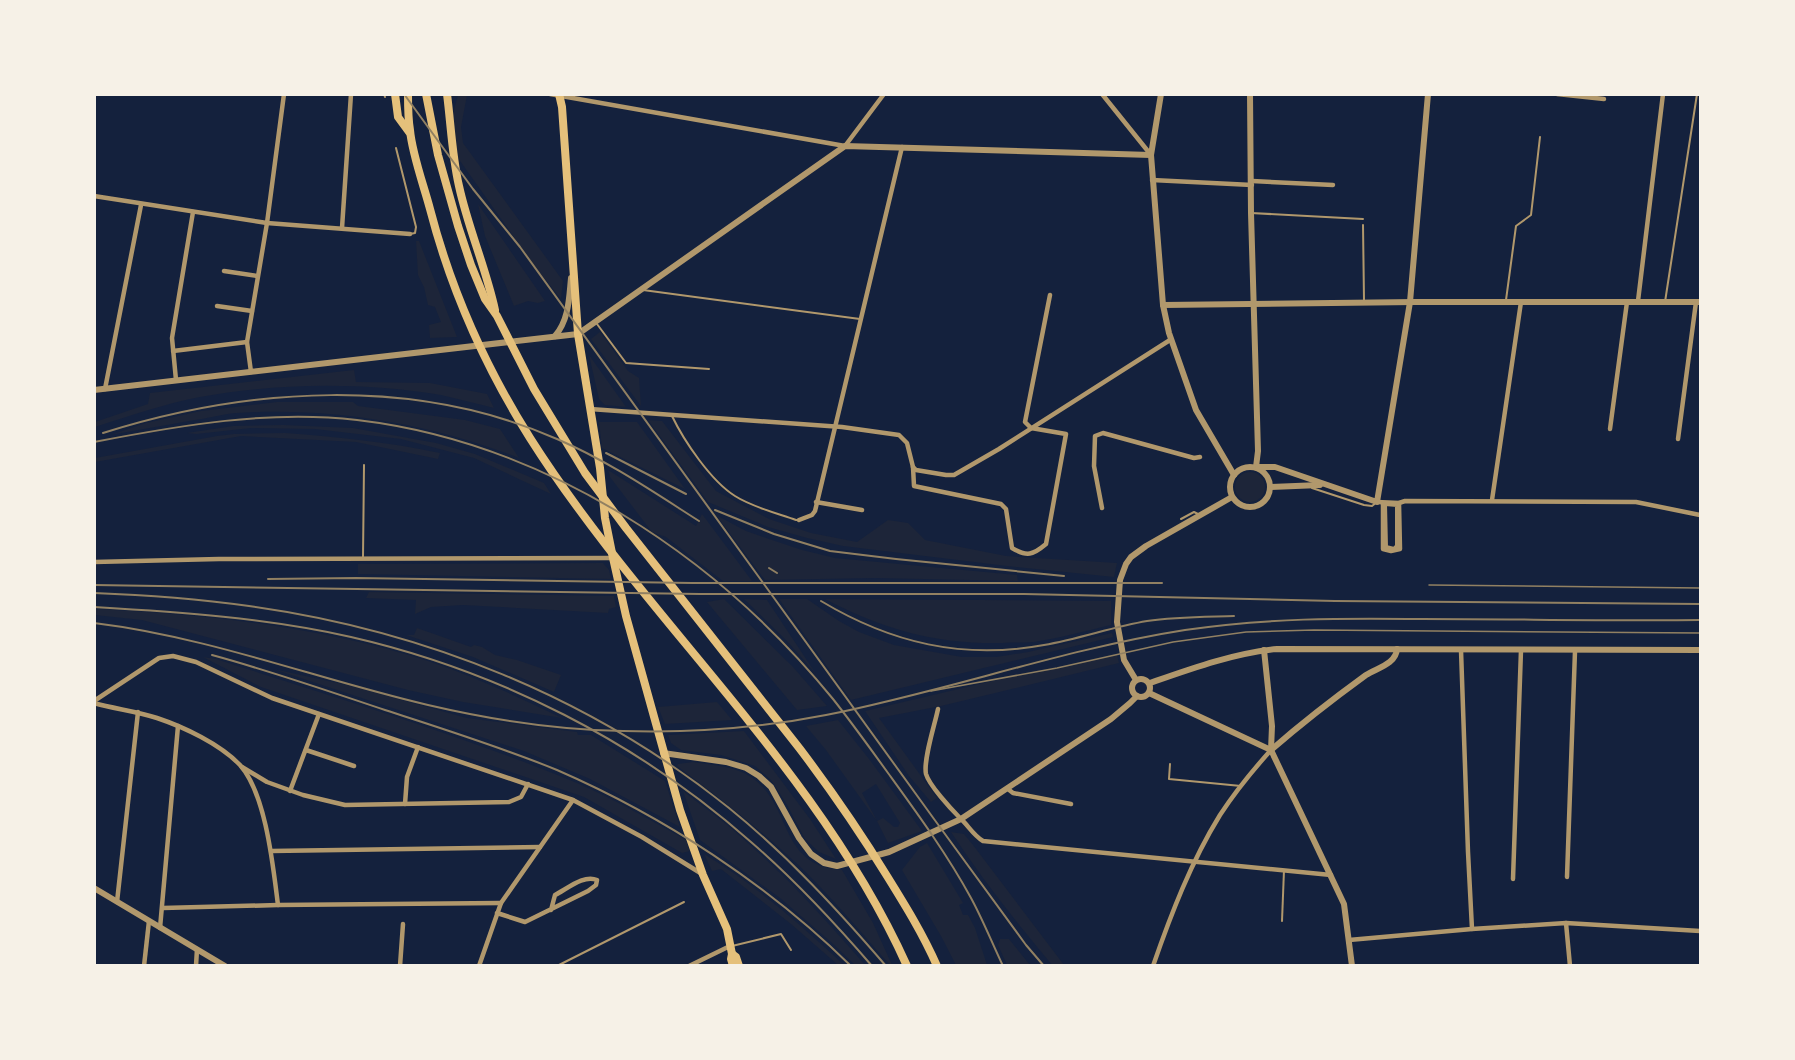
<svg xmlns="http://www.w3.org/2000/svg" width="1795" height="1060" viewBox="0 0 1795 1060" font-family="'DejaVu Sans',sans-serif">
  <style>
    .green { fill: #1d2539; fill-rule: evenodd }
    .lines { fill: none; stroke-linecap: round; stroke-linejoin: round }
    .service { stroke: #b1986c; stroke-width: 2 }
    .pedestrian { stroke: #b1986c; stroke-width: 4 }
    .minor { stroke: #b1986c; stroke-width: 4.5 }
    .tertiary { stroke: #b1986c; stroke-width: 6 }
    .primary { stroke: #e5c07b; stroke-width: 8 }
    .motorway { stroke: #e5c07b; stroke-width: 8 }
    .tram { stroke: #918062; stroke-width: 1.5 }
    .rail { stroke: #918062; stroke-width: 2 }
  </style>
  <rect width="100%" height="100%" fill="#14213d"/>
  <g class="green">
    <path d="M458,95H467L461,127L463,143L563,281L561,299L535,267L458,158L452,117Z"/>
    <path d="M478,204L545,301L538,303L528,301L514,306L485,236Z"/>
    <path d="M416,241H419L457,337L430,338L429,325L441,322L435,307L428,305L424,287L418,275Z"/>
    <path d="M600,332L628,371L639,378L641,406L591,339Z"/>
    <path d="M589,355L626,407L605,405L599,399Z"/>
    <path d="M354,370L356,382L430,383L487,394L494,408C477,404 459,399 441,395C362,382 278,383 200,397C164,404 129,416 95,427V422L148,404L150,393Z"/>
    <path d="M277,402H353L358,406L465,420L500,429L519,458C429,423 332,407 236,413C223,414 209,418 195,420C167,425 138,430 110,435L146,423L201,411Z"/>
    <path d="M648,420L662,421L716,491L769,519L811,533L857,542L888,520L908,523L925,540L1006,556L1117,563L1114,577L1007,566L843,546L807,538L768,527L708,502Z"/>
    <path d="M599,422H637L685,489L602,448Z"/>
    <path d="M283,425L353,428L436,443L475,454L544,483L551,494L474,458L401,439L315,429L251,428L196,434L187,433L233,426Z"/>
    <path d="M285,433C338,437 389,442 440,453L438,459L356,442L241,436L95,462V458L217,436L234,434Z"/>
    <path d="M608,470L696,526L702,514L752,581H723L666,537L652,532L610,477Z"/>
    <circle cx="1250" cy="487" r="15"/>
    <path d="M716,515L746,531L769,539L802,550L835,558L1017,575L1018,581L875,578L765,580Z"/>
    <path d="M603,563L609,570L611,579L358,574V564Z"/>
    <path d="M369,592L614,596L616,607L609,609L608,613L463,605L431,607L415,614L416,600L366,598Z"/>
    <path d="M724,599L793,667L827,706L797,710L707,602Z"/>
    <path d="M744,599L767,600L816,674L786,640Z"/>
    <path d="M779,599H807L839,621L859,632L894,645L962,657H996L1028,652L1112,633L1113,637L851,700Z"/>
    <path d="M825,599L1111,601V625C1085,631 1060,638 1034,642C1023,643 1012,642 1002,643C934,644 885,630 825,599Z"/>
    <path d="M94,609C206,614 321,627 428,661C474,676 518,697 562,718L463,702L408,690L142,620L95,615Z"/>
    <path d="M417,628L471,647L474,645L482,647L495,655L517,660L561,675L554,692L473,657L406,635H414Z"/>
    <path d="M1117,655L1119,663L941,706L879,718L937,798L931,802L909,776L865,711L1001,679Z"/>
    <path d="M203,657L216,659C331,696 448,731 560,776C604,793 645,817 686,840L690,851L682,853L584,797L261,687Z"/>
    <path d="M273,669L347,685L467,718L577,732L578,735H591L665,781L680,827L590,779L524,751Z"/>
    <path d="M717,702L732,720L665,724L658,707Z"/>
    <path d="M838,720L869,759L922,831L888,843L877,821L826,750L806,726ZM876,784L900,823L898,827H894L883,818L877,821L862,793Z"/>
    <path d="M744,731L810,819L836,859L819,852L805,839L786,803L771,780L755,766L721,755L681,750L671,743L668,735Z"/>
    <path d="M693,762C712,765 735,766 751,777C793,805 778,866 842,870L873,923L892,965H890C856,927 823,886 784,852C750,821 714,794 677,766L678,764Z"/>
    <path d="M683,791C702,806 723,820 741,837C786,876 826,920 865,965H855L831,942L780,898L700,840Z"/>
    <path d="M951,832L964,834L973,845L1064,965H1052C1016,922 981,878 951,832Z"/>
    <path d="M927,843L963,903L959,905L963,915H968L975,928L987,965H956L941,936L902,870L920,847Z"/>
    <path d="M704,854C756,885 801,925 844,965H838L791,924L721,869L712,871Z"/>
    <path d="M1000,939H1009L1030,965H1007L998,945Z"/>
  </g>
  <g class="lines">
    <g class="service">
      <path d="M384,94L385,97"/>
      <path d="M396,148L416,227L415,233L410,234"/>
      <path d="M1251,213L1363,219"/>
      <path d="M1363,225L1364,300"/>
      <path d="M643,290L860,319"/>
      <path d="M1506,300L1516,226L1531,215L1540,137"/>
      <path d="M1665,302L1697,94"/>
      <path d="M597,324L626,363L709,369"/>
      <path d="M672,416C684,441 711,481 735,496C752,507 776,513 796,520H798"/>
      <path d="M1312,488L1364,505L1372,506L1377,502"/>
      <path d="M1181,519L1194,512L1200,515"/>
      <path d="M363,558L364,465"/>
      <path d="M1170,764L1169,779L1241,786"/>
      <path d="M1282,921L1284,870"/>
      <path d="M732,946L781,934L791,950"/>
      <path d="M557,966L684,902"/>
    </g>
    <path class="pedestrian" d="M1385,504L1397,505V546L1394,549L1386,547Z"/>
    <g class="minor">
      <path d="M550,94L845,146L884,94"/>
      <path d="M1102,94L1151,155"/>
      <path d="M1557,94L1604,99"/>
      <path d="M1152,180L1252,185"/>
      <path d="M1252,181L1333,185"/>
      <path d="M94,196L267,223L410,234"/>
      <path d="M342,228L351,94"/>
      <path d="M224,271L257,276"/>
      <path d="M1638,301L1663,94"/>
      <path d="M217,306L252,311"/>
      <path d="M173,351L247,342"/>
      <path d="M251,372L247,342L267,223L284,94"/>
      <path d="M176,380L172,338L193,212"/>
      <path d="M105,389L141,205"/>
      <path d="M590,409L842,427L899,435L907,443L913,467L914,486L1001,504L1006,509L1012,548C1027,557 1033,555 1046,544L1066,434L1031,428L1025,422L1050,295"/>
      <path d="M1610,429L1627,302"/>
      <path d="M1678,439L1696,302"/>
      <path d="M913,467L916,470L946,475H954L999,449L1170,340"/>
      <path d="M1492,500L1521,302"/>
      <path d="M816,502L862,510"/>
      <path d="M1377,502L1399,503L1405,501L1636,502L1700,515"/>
      <path d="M1383,503V549L1391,551L1400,549L1399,503"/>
      <path d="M1102,508L1094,466L1095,436L1103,433L1194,458L1200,457"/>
      <path d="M799,520L812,515L815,511L902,147"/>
      <path d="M94,562L219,559L613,558"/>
      <path d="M1461,650L1468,852L1472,929"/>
      <path d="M94,701L159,658L173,656L196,662L272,698L573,800L642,837L702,874"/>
      <path d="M94,703C115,709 136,711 157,718C184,727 220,744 240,765C266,794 273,866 278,905"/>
      <path d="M938,709C935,724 923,760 926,774C929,785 951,809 960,818C968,825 973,835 983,841L1331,875"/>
      <path d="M306,750L354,766"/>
      <path d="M242,767L267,782L303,795L345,805L509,802L521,797L528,784"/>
      <path d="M1008,789L1013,793L1071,804"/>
      <path d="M290,791L319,714"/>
      <path d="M405,804L407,777L418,747"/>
      <path d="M271,851L540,847"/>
      <path d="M1567,877L1575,651"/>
      <path d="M1513,879L1521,650"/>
      <path d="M117,902L138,712"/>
      <path d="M163,908L278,905L501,903"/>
      <path d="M497,913L525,922L588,891L596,885L597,880C584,874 567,889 555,895L551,910"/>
      <path d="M1566,923L1570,966"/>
      <path d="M160,928L178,726"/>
      <path d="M1349,940L1472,929L1566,923L1700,931"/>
      <path d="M144,966L149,921"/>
      <path d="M196,966L197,949"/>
      <path d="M400,966L403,924"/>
      <path d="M479,966L501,903L573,800"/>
      <path d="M689,966L730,946"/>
      <path d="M1153,966C1171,914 1191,862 1220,815C1235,792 1253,770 1271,750"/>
    </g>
    <g class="tertiary">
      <path d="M1161,94L1151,155L1163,305L1169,333L1196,410L1234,475"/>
      <path d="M1250,94L1251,213L1258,451L1256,467"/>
      <path d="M1163,305L1415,302H1700"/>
      <path d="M555,336C569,320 569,298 571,278"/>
      <path d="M94,390L578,334L845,146L1151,155"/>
      <circle cx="1250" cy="487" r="20"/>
      <path d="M1258,467H1275L1377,502L1410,302L1428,94"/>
      <path d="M1271,487L1320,485"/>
      <path d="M1264,650L1272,726L1271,750L1344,904L1352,966"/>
      <circle cx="1141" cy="688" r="9"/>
      <path d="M1136,680L1124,660L1117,622L1120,580L1126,564L1131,557L1146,546L1232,497"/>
      <path d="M1150,683C1190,669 1234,653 1277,649L1700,650"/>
      <path d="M1149,693L1271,750"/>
      <path d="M1271,750C1302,723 1333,699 1366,675C1377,668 1396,664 1397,649"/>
      <path d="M663,753L726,762L746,768L759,776L771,787L799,838L811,854L824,863L837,866L889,852L961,819L1111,719L1130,703L1137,696"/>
      <path d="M94,888L225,966"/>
    </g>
    <g class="primary">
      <path d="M559,94L562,107L578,334L600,468L605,518L613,558L626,616L680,810L703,875L727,929L732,954L736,957L739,966"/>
      <path d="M732,954L731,959L733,966"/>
    </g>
    <g class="motorway">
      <path d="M395,94L398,117L409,132"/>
      <path d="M408,94C408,106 408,119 410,130C412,154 424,186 430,209C451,290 486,368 530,438C646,621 817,766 907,966"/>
      <path d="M426,94L438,155L458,226L471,265L485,299L497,316L534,389L585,473L626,528L800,749C831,790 860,832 887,876C905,905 923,934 937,966"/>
      <path d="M447,94C451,125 452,156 459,186C468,228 486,268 495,310"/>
    </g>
    <g class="tram">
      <path d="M1429,585L1700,588"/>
      <path d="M931,691L1057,668L1173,642L1246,632L1314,630L1700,633"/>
    </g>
    <g class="rail">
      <path d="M404,94L473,189L520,247L934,819L1026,945L1044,966"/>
      <path d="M103,433C249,387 414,376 557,439C608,461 652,491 699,521"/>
      <path d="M94,442C182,425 268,410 357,420C544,442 716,555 833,699C852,723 870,748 888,773C917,813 947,854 971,898C983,920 992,943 1003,966"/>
      <path d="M606,453L686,494"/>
      <path d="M715,510L774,534L830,551L896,559L1064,576"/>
      <path d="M769,568L777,573"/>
      <path d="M268,579L356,578L692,583H1162"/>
      <path d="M94,585L700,594H1024L1335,601L1700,604"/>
      <path d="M94,593C146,595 198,599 249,606C423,630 591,697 729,808C787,855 837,909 886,966"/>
      <path d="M821,601C891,643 963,660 1044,645C1079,639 1112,627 1147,621C1175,617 1205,617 1234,616"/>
      <path d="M94,607C180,612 267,618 351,637C499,671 638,742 751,842C795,880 834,922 872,966"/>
      <path d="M94,623C209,637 317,679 428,705C492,720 557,730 623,731C691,733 760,728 826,715C947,691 1064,649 1185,630C1266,618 1341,618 1422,619C1515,619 1608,621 1700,620"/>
      <path d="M212,655C271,671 328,691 385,710C443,729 501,747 557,770C665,817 767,884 851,966"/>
    </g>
  </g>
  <rect width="1795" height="1060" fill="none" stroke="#f6f1e7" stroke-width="192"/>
</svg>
